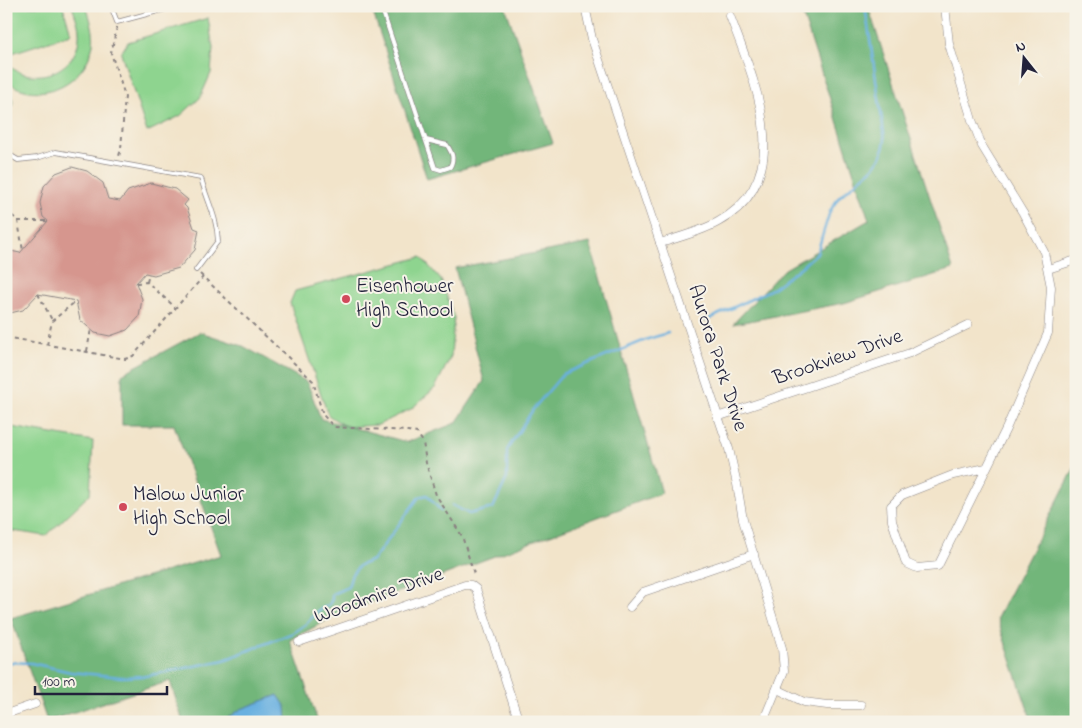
<svg xmlns="http://www.w3.org/2000/svg" width="1082" height="728" viewBox="0 0 1082 728" font-family="'Indie Flower',sans-serif">
  <style>
    .green { fill: #8ed48f; stroke: #587b65 }
    .forest { fill: #72b67a; stroke: #4a6c5a }
    .water { fill: #69b0e0; stroke: #46698e }
    .lines { fill: none; stroke-linecap: round; stroke-linejoin: round }
    .stream { stroke: #69b0e0; stroke-width: 2.5 }
    .building { fill: #d6968e }
    .service-casing { stroke: #8a8382; stroke-width: 5.5 }
    .minor-casing { stroke: #8a8382; stroke-width: 9 }
    .path { stroke: #8a8382; stroke-width: 2; stroke-dasharray: 4 4; stroke-linecap: butt }
    .service { stroke: #fff; stroke-width: 4 }
    .minor { stroke: #fff; stroke-width: 8 }
    .poi-dot { fill: #d1495b; stroke: #f7f3e8; stroke-width: 2 }
    .labels { text-anchor: middle; dominant-baseline: central; stroke-width: 4; stroke-linejoin: round; paint-order: stroke }
    .poi-label { font-size: 21px; fill: #22223b; stroke: #f7f3e8; text-anchor: start }
    .street-label { font-size: 21px; fill: #22223b; stroke: #f7f3e8 }
  </style>
  <rect width="100%" height="100%" fill="#f7f3e8"/>
  <filter id="ink" filterUnits="userSpaceOnUse"><feTurbulence type="fractalNoise" baseFrequency=".02" numOctaves="2"/><feDisplacementMap in="SourceGraphic" scale="10" xChannelSelector="R" yChannelSelector="G"/><feConvolveMatrix kernelMatrix="1 2 1 2 8 2 1 2 1" color-interpolation-filters="sRGB"/></filter>
  <filter id="wash" filterUnits="userSpaceOnUse"><feTurbulence type="fractalNoise" baseFrequency=".0096" numOctaves="4" result="noise"/><feDisplacementMap in="SourceGraphic" scale="20" xChannelSelector="R" yChannelSelector="G"/><feGaussianBlur stdDeviation="1.12" result="paint"/><feColorMatrix in="noise" values="0 0 0 0 0 0 0 0 0 0 0 0 0 0 0 0 0 1.4 0 .05"/><feComposite in="paint" operator="in"/></filter>
  <g filter="url(#wash)">
    <rect width="100%" height="100%" fill="#f2e4ca"/>
    <g class="green">
      <path d="M6,6H63L71,34L6,55Z"/>
      <path d="M72,6H86C90,18 95,32 93,44C88,76 53,100 21,89C16,88 12,84 7,82L14,105L6,108V63C31,88 77,73 79,37C80,26 75,16 72,6Z"/>
      <path d="M208,18L213,48L211,73L200,98L180,116L147,132L121,53L128,42Z"/>
      <path d="M421,257L441,280L454,317L451,356L435,388L411,409L378,425L346,427L328,415L290,303L295,291Z"/>
      <path d="M6,426L93,441L90,494L46,536L6,530Z"/>
    </g>
    <g class="forest">
      <path d="M371,6H505L553,143L427,179Z"/>
      <path d="M800,6H868L953,269L844,303L733,324L782,271L869,220Z"/>
      <path d="M590,243L662,493L335,616L290,640L318,722H183L170,681L47,721L11,618L221,555L174,425H122V374L200,332L243,346L307,382L321,419L407,442L456,423L484,381L455,268Z"/>
      <path d="M1076,465V722H1032L997,618Z"/>
    </g>
    <path class="water" d="M278,695L286,707L287,721L222,722L241,709Z"/>
    <g class="lines">
      <g class="stream">
        <path d="M705,321L772,289L801,267L817,253L830,211L839,197L873,168L882,155L885,140L865,6"/>
        <path d="M452,505L469,514L493,508L507,478V450L534,408L563,374L648,339L668,333"/>
        <path d="M6,662L31,663L71,672L121,677L146,676L224,660L293,633L306,624L319,610L329,605L332,599V594L348,587L352,574L360,565L373,560L419,497L427,495L441,511"/>
      </g>
    </g>
    <g id="blocks">
      <path class="building" d="M72,167L87,171L103,183L108,199L120,201L128,191L151,183L175,189L188,200L184,205L187,208L194,228L199,230L195,250L179,268L154,275L145,273L136,283L142,299L139,317L127,330L110,336L95,333L80,320L76,301L38,294L23,310L6,314V250L20,253L48,221L43,217L40,203L44,186L56,173Z"/>
    </g>
  </g>
  <g filter="url(#ink)">
    <use href="#blocks" fill-opacity="0" stroke="#8a8382" stroke-width="1"/>
    <g class="lines">
      <g class="service-casing">
        <g id="service">
          <path d="M111,6L117,22L177,6"/>
          <path d="M381,6L435,168L441,170L450,167C455,158 452,153 447,145L426,140"/>
          <path d="M6,153L18,160L37,158L56,152L201,178C207,201 217,216 218,241L196,270"/>
        </g>
      </g>
      <g class="minor-casing">
        <g id="minor">
          <path d="M585,6L592,39L729,449L737,484L743,520L782,648L784,671L763,722"/>
          <path d="M945,6L949,44L972,120L982,146L1023,213L1044,252L1051,287L1048,333L1006,429L938,566L917,568L906,563L892,521L891,506L902,495L953,475L986,468"/>
          <path d="M660,243C680,237 700,232 718,222C799,178 754,80 730,16"/>
          <path d="M1048,269L1076,260"/>
          <path d="M717,417L910,353L968,325"/>
          <path d="M630,607L643,592L754,554"/>
          <path d="M299,642L465,585H471L476,589L519,722"/>
          <path d="M777,689L804,702L827,705H861"/>
          <path d="M6,714L35,704"/>
        </g>
      </g>
      <g class="path">
        <path d="M117,27L111,53L125,96L121,149L119,156"/>
        <path d="M6,210L18,221L23,251"/>
        <path d="M18,221H48"/>
        <path d="M200,274L313,381L323,415L334,427L408,431L417,433L423,442L426,463L436,495L462,536L475,577"/>
        <path d="M147,282L149,274"/>
        <path d="M136,283L147,282L176,308"/>
        <path d="M38,294L52,320"/>
        <path d="M6,337L125,359L133,356L203,277"/>
        <path d="M47,345L52,321L76,301"/>
        <path d="M87,351L91,329"/>
      </g>
      <use href="#service" class="service"/>
      <use href="#minor" class="minor"/>
    </g>
  </g>
  <g class="poi-dot">
    <circle cx="346" cy="299" r="5"/>
    <circle cx="123" cy="507" r="5"/>
  </g>
  <g class="labels">
    <g class="poi-label">
      <text x="356" y="287">Eisenhower<tspan x="356" dy="24">High School</tspan></text>
      <text x="133" y="495">Malow Junior<tspan x="133" dy="24">High School</tspan></text>
    </g>
    <g class="street-label">
      <text transform="translate(717 358) rotate(72)">Aurora Park Drive</text>
      <text transform="translate(838 358) rotate(-19)">Brookview Drive</text>
      <text transform="translate(379 596) rotate(-19)">Woodmire Drive</text>
    </g>
  </g>
  <rect width="1082" height="728" fill="none" stroke="#f7f3e8" stroke-width="25"/>
  <g transform="translate(1024 58) rotate(343)" stroke="#f7f3e8" stroke-width="4" paint-order="stroke">
  <path d="M0-4L9 19L0 12L-9 19Z" fill="#22223b"/>
  <text y="-8" font-size="14" font-weight="bold" text-anchor="middle" fill="#22223b">N</text>
  </g>
  <path d="M35 686v8h132v-8" fill="none" stroke="#22223b" stroke-width="2.5"/>
  <text x="42" y="686" font-size="15" fill="#22223b" stroke="#f7f3e8" stroke-width="4" paint-order="stroke">100 m</text>
</svg>
